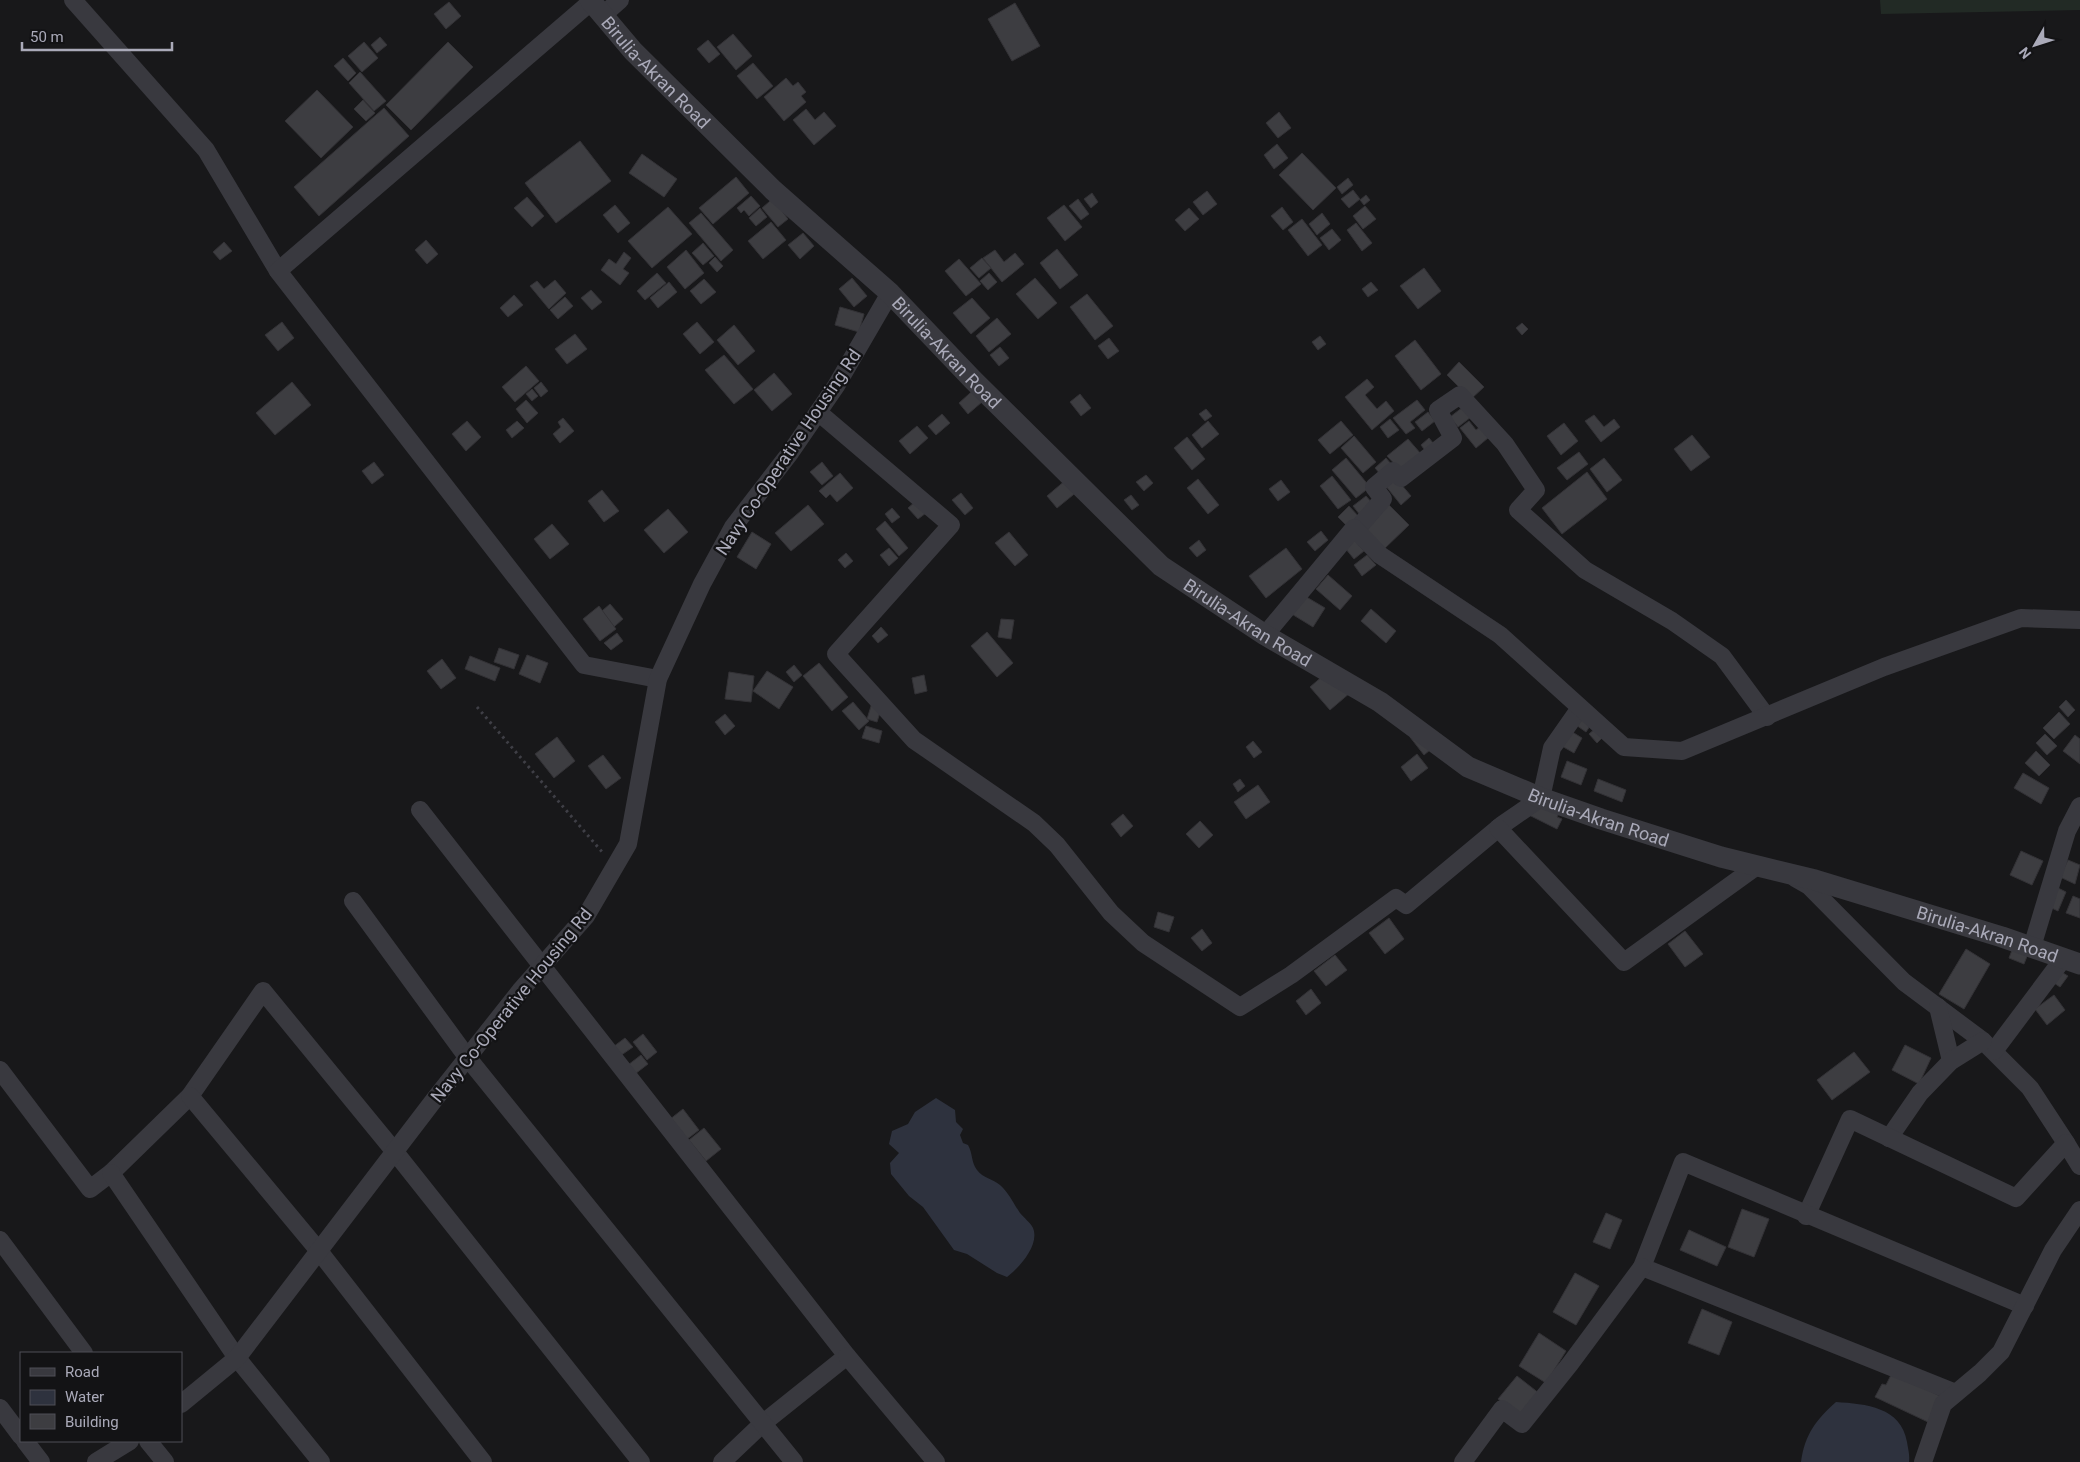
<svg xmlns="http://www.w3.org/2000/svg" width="2080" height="1462" viewBox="0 0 2080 1462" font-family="Roboto,sans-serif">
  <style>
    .green { fill: #222a25 }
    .water { fill: #2e323e }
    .building { fill: #3d3d41; stroke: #333236 }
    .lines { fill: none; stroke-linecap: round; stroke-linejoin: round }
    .path { stroke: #3f3f46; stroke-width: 3; stroke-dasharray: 2.5 4; stroke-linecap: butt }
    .minor { stroke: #39393f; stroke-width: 18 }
    .tertiary { stroke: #39393f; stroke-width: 21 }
    .labels { text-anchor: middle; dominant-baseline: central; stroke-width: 4.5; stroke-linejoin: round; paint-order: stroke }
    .street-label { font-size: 18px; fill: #aaaab9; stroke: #131315 }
  </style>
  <rect width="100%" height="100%" fill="#18181a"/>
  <path class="green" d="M1880,0H2080V10L1881,14Z"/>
  <g class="water">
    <path d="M936,1098L955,1110L956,1122L963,1129L960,1135L963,1143L968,1145C973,1154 971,1162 977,1170C983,1178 993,1179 1000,1185C1009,1193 1013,1203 1020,1213C1024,1218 1030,1222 1033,1228C1040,1245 1019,1268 1007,1277L997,1273L967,1254L954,1250L923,1207L909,1196L891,1174L890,1163L899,1153L889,1144L892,1131L908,1124L915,1112Z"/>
    <path d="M1836,1402C1866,1404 1901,1407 1907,1442C1908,1449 1910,1455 1909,1462H1801C1805,1434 1816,1420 1836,1402Z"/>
  </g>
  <g class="building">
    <path d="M449,2L461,16L446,29L434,14Z"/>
    <path d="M1015,3L1040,46L1012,61L988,19Z"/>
    <path d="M733,34L752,56L736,70L717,47Z"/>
    <path d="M380,37L387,45L377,53L371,45Z"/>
    <path d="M708,40L720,54L709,63L697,49Z"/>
    <path d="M364,42L378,58L362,72L348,56Z"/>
    <path d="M448,42L473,67L411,130L386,105Z"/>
    <path d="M343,58L356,73L348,81L334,66Z"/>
    <path d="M753,63L773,86L757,99L737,76Z"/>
    <path d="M360,72L386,101L374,111L349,83Z"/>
    <path d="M786,78L793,86L798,82L806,92L801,96L806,102L784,121L764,97Z"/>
    <path d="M317,90L353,127L321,158L285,121Z"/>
    <path d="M363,100L375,113L366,121L354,109Z"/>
    <path d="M384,108L409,136L319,216L294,187Z"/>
    <path d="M806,109L815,120L824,112L836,126L814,145L793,120Z"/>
    <path d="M1279,112L1291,128L1278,138L1266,123Z"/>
    <path d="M580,141L611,181L556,223L525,183Z"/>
    <path d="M1277,144L1288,158L1274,169L1264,155Z"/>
    <path d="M1302,153L1336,188L1313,210L1279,175Z"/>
    <path d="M642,154L677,179L664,197L629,173Z"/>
    <path d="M736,177L749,193L713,224L699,208Z"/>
    <path d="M1348,178L1353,185L1342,194L1337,187Z"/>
    <path d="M1353,190L1360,199L1349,208L1341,199Z"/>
    <path d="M1207,191L1217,204L1203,215L1193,202Z"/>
    <path d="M1092,193L1098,202L1091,208L1084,199Z"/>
    <path d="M777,195L782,211L788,219L778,227L762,208Z"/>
    <path d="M1366,195L1370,200L1364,205L1360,200Z"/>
    <path d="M751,196L760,206L749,216L744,210L741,213L737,208Z"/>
    <path d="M527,197L544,216L532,227L514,208Z"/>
    <path d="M1078,199L1089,214L1081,220L1069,206Z"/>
    <path d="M615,205L630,223L618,233L603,215Z"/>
    <path d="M1064,205L1082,227L1065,241L1047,218Z"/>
    <path d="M1365,206L1376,219L1363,229L1353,216Z"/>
    <path d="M668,207L692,234L652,268L628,241Z"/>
    <path d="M1282,207L1293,222L1283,230L1271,216Z"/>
    <path d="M760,208L767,217L756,226L749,218Z"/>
    <path d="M1189,208L1199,219L1185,231L1175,220Z"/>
    <path d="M701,213L733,250L721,261L689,223Z"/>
    <path d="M1322,213L1330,224L1317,235L1309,224Z"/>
    <path d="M1302,219L1322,245L1308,256L1288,230Z"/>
    <path d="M771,222L786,240L763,259L748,241Z"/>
    <path d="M1356,223L1372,243L1362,251L1347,230Z"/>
    <path d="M1332,229L1341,240L1329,250L1320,238Z"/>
    <path d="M803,233L814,246L800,259L788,245Z"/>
    <path d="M426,240L438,254L427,264L415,250Z"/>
    <path d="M224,242L232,251L220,260L213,252Z"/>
    <path d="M703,243L714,256L703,265L692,253Z"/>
    <path d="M1057,249L1078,275L1060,289L1040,263Z"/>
    <path d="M686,250L704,273L685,289L667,267Z"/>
    <path d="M995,250L1004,262L1015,253L1024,264L1002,282L983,258Z"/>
    <path d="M624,252L631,258L623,269L629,273L620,285L601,270L609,259L616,264Z"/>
    <path d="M715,257L723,266L717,272L709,263Z"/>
    <path d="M982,258L991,268L979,278L970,268Z"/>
    <path d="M959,259L981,284L966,296L945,271Z"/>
    <path d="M1424,268L1441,291L1418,309L1400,286Z"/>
    <path d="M657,273L666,283L645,300L637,291Z"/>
    <path d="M989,273L997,282L988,290L980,281Z"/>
    <path d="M852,278L867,296L854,307L839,289Z"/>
    <path d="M1035,278L1057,303L1038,319L1016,294Z"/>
    <path d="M704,279L716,292L701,304L690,291Z"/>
    <path d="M555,280L566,293L549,309L530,286L537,281L544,289Z"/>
    <path d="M669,282L677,292L658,308L650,298Z"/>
    <path d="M1371,282L1378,290L1368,297L1362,289Z"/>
    <path d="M591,290L602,302L592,310L581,298Z"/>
    <path d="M1087,294L1113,326L1095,340L1070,307Z"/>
    <path d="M514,295L523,305L508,317L500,308Z"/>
    <path d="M565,297L573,306L558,319L550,310Z"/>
    <path d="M972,298L990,318L971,334L953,313Z"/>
    <path d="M840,307L864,314L859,332L835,325Z"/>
    <path d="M997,318L1011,334L989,352L976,336Z"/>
    <path d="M282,322L294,338L278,351L265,335Z"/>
    <path d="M697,322L714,342L700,354L683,334Z"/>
    <path d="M1522,323L1528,329L1522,335L1516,328Z"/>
    <path d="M734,325L755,351L738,365L717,340Z"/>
    <path d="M575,334L587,349L567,364L555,349Z"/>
    <path d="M1320,336L1326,344L1318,350L1312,342Z"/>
    <path d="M1109,338L1119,351L1108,359L1098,346Z"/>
    <path d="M1415,340L1441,374L1421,390L1395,356Z"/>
    <path d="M1000,347L1009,358L999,366L990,355Z"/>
    <path d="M724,355L753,389L734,404L705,370Z"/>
    <path d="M1459,362L1484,387L1471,399L1447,375Z"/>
    <path d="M526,366L539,381L515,402L502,387Z"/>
    <path d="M774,373L792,394L772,411L754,390Z"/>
    <path d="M1367,379L1374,387L1365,395L1377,409L1386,401L1394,411L1372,430L1345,397Z"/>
    <path d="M292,382L311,405L275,435L256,413Z"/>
    <path d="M541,382L548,391L541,397L534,388Z"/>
    <path d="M979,385L989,396L968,414L959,403Z"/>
    <path d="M532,389L538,396L532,401L526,394Z"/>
    <path d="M1080,394L1091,408L1081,416L1070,402Z"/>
    <path d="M526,400L538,413L527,423L516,409Z"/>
    <path d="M1417,400L1425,410L1410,422L1415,428L1406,434L1393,418Z"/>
    <path d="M1463,407L1471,417L1458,427L1450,417Z"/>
    <path d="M1206,409L1212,416L1205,421L1199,414Z"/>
    <path d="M1428,412L1435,421L1422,431L1415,422Z"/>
    <path d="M942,414L950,423L936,435L928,426Z"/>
    <path d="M1594,415L1604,427L1614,419L1620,427L1601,442L1585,421Z"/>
    <path d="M563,418L574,431L560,443L553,434L561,427L558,422Z"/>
    <path d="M1390,419L1399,430L1388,438L1380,427Z"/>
    <path d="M467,421L481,437L466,451L452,434Z"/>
    <path d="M517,421L524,428L512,438L506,430Z"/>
    <path d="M1208,421L1219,434L1202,448L1192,435Z"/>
    <path d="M1341,421L1353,435L1330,454L1318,440Z"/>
    <path d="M1469,421L1476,430L1480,427L1488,438L1476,448L1460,428Z"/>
    <path d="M1564,423L1578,441L1561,455L1547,436Z"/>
    <path d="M917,426L928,438L910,454L899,441Z"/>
    <path d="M1692,435L1710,457L1691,471L1674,449Z"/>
    <path d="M1354,436L1376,462L1363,473L1341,448Z"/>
    <path d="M1187,437L1205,459L1192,470L1174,448Z"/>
    <path d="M1429,438L1438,449L1429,456L1421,445Z"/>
    <path d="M1408,439L1421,454L1401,471L1387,456Z"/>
    <path d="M1579,452L1588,464L1567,480L1557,468Z"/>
    <path d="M1346,458L1370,487L1356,498L1332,470Z"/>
    <path d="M1386,458L1392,465L1381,475L1375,468Z"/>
    <path d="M1604,458L1622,480L1607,492L1590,469Z"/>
    <path d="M374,462L384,475L372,484L362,471Z"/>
    <path d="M822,462L833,476L822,485L810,472Z"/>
    <path d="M1587,472L1607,499L1562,534L1542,508Z"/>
    <path d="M840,473L853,488L837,502L830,494L826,498L819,491Z"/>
    <path d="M1073,474L1084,486L1057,508L1047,496Z"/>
    <path d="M1146,475L1153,483L1144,491L1136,482Z"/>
    <path d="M1332,476L1351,500L1338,509L1320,486Z"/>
    <path d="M1395,477L1411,496L1401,505L1385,485Z"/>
    <path d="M1198,479L1219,505L1208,514L1187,488Z"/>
    <path d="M1281,480L1290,492L1278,501L1269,489Z"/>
    <path d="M602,490L619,511L604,522L588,501Z"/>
    <path d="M961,493L973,508L965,515L952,500Z"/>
    <path d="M1131,495L1139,505L1132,510L1124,500Z"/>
    <path d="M1366,496L1373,504L1360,515L1353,506Z"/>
    <path d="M916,501L926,513L918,519L908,508Z"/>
    <path d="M1388,504L1409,525L1383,550L1362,528Z"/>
    <path d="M808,505L824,524L791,551L775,533Z"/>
    <path d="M1349,506L1360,518L1350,529L1338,517Z"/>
    <path d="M892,508L900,517L892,523L885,514Z"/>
    <path d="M668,509L688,532L664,553L644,530Z"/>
    <path d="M885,521L908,548L899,556L876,529Z"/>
    <path d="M552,524L569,544L550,559L534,539Z"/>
    <path d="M1321,531L1328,540L1315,551L1307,542Z"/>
    <path d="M752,532L771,544L756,569L737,557Z"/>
    <path d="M1009,532L1028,555L1015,566L995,543Z"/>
    <path d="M1350,535L1364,551L1354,559L1341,543Z"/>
    <path d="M1199,540L1206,550L1197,557L1189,548Z"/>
    <path d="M889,548L898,558L889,566L880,555Z"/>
    <path d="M1286,548L1302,569L1266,598L1249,576Z"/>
    <path d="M846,553L853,561L845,568L838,560Z"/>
    <path d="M1367,555L1376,565L1362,576L1354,565Z"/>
    <path d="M1328,575L1352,596L1340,610L1316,589Z"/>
    <path d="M1293,589L1325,608L1313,627L1282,608Z"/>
    <path d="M610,604L623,619L601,638L588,623Z"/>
    <path d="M599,606L616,629L600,641L583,619Z"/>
    <path d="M1371,609L1396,631L1386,643L1361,621Z"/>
    <path d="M1001,619L1014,620L1011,639L998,637Z"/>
    <path d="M881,627L888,635L878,643L872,636Z"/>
    <path d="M987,632L1013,663L997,677L971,646Z"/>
    <path d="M617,633L623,641L611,650L604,643Z"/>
    <path d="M499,648L519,655L514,669L494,662Z"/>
    <path d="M527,655L548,663L540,683L519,674Z"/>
    <path d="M470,656L500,668L495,681L465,669Z"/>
    <path d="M442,659L456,678L441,689L427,671Z"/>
    <path d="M819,663L848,697L832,711L803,676Z"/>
    <path d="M794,665L802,675L794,682L786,672Z"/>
    <path d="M1331,669L1351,692L1330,710L1310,687Z"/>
    <path d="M767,671L793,687L779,709L753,691Z"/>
    <path d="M729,672L754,676L751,702L725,699Z"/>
    <path d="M924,675L927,691L915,694L912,678Z"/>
    <path d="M2066,700L2075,710L2068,717L2059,707Z"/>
    <path d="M853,702L869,721L859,730L842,711Z"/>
    <path d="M872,703L882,706L877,722L867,719Z"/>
    <path d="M2059,712L2070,724L2054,739L2043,728Z"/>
    <path d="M725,714L735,726L725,735L715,722Z"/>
    <path d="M1582,716L1592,723L1586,732L1576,725Z"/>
    <path d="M866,726L882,731L879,743L862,738Z"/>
    <path d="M1597,727L1605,735L1597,743L1589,734Z"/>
    <path d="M1569,730L1582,738L1574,753L1560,745Z"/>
    <path d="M2045,734L2057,746L2047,755L2036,743Z"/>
    <path d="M2075,735L2080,739V764L2063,751Z"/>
    <path d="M557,737L575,761L554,778L535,754Z"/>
    <path d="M1410,737L1436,745L1424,755Z"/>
    <path d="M1253,741L1262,752L1254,758L1246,747Z"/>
    <path d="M2036,751L2050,765L2039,776L2025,763Z"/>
    <path d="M1417,754L1428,768L1411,781L1401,767Z"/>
    <path d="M603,755L621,778L606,789L588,766Z"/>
    <path d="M1567,761L1587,769L1581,785L1561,777Z"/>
    <path d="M2023,773L2049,788L2041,804L2014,788Z"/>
    <path d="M1240,779L1245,786L1238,792L1233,784Z"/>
    <path d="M1598,779L1626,790L1622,802L1594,791Z"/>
    <path d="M1258,785L1270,802L1246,819L1234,802Z"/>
    <path d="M1536,789L1564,803L1557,817L1562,819L1557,829L1525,813Z"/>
    <path d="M1123,814L1133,826L1121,837L1111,824Z"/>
    <path d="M1200,821L1213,835L1199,848L1186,834Z"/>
    <path d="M2021,851L2043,861L2032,885L2010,875Z"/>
    <path d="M2068,860L2080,865L2075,884L2060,877Z"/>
    <path d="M2054,886L2066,892L2058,911L2045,905Z"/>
    <path d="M2073,896L2080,899V918L2066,913Z"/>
    <path d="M1158,912L1174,917L1169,932L1154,927Z"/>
    <path d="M1389,918L1404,939L1385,954L1369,933Z"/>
    <path d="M1202,929L1212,943L1202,951L1191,938Z"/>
    <path d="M1685,931L1703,954L1685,967L1668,944Z"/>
    <path d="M2016,940L2031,946L2024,964L2009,958Z"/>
    <path d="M1966,949L1990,964L1964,1009L1939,994Z"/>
    <path d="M1335,955L1347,970L1326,986L1314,971Z"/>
    <path d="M2058,970L2068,976L2060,987L2051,981Z"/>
    <path d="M1311,989L1321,1003L1306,1015L1296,1001Z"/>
    <path d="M2054,995L2065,1010L2047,1025L2035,1009Z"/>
    <path d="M643,1034L657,1052L647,1060L633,1042Z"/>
    <path d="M625,1038L633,1047L620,1056L613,1047Z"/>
    <path d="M1905,1045L1931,1058L1919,1084L1892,1070Z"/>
    <path d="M1854,1052L1870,1072L1832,1100L1817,1080Z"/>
    <path d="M641,1055L648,1064L635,1074L628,1065Z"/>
    <path d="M683,1109L699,1130L686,1140L669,1120Z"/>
    <path d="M704,1128L721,1149L706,1161L689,1140Z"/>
    <path d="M1742,1209L1769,1219L1754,1257L1728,1247Z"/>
    <path d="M1606,1213L1622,1220L1610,1249L1593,1242Z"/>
    <path d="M1689,1230L1726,1247L1717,1266L1680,1250Z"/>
    <path d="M1575,1273L1599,1286L1576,1325L1553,1312Z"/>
    <path d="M1702,1309L1732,1322L1719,1355L1688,1343Z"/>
    <path d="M1539,1333L1566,1351L1546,1383L1519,1366Z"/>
    <path d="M1892,1373L1940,1396L1928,1422L1875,1397L1882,1384L1886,1385Z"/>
    <path d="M1517,1376L1540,1394L1521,1417L1498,1399Z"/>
  </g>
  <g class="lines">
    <path class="path" d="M477,707L603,853"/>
    <g class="minor">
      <path d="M73,0L206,150L278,271"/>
      <path d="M592,1L278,271L584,665L658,679"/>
      <path d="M603,15L620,0"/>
      <path d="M818,412L951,525L836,654L914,740L1034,823L1057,845L1111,913L1143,943L1240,1007L1291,975L1396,898L1406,905L1502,825L1541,798L1552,748L1580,708"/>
      <path d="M1356,530L1383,499L1374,487L1393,471L1401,478L1453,438L1438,410L1460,395L1505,444L1536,490L1518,510L1585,570L1672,621L1722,656L1767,717"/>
      <path d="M1265,635L1354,528L1380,555L1500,635L1624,747L1682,751L1884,667L2021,618L2080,620"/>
      <path d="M420,810L847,1356L762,1424L722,1462"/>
      <path d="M1498,828L1624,962L1757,866"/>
      <path d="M1795,878L1809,886L1904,982L1983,1041L2030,1088L2066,1143"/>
      <path d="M353,901L467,1057L794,1462"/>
      <path d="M2032,947L2067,831L2080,806"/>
      <path d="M1938,1007L1951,1061"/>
      <path d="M1994,1051L2063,959"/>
      <path d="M0,1070L90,1189L111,1173L190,1096L263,991L395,1152L641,1462"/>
      <path d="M190,1096L319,1251L483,1462"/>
      <path d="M1889,1138L1920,1093L1951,1061L1983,1041"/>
      <path d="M111,1173L237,1358L321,1462"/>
      <path d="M1806,1216L1850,1119L2016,1198L2066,1143L2080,1166"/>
      <path d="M0,1240L84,1353"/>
      <path d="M847,1356L936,1462"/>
      <path d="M1956,1393L1642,1267L1683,1162L2025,1306"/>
      <path d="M181,1404L237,1358L434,1100L520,991L586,916L628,844L658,679L702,584L733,527L790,453L836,386L890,293"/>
      <path d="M0,1408L21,1436"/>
      <path d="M25,1441L41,1462"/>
      <path d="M148,1441L165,1462"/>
      <path d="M96,1462L130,1441"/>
      <path d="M1463,1462L1502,1409L1522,1424L1570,1364L1642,1267"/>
      <path d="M1923,1462L1943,1404L1980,1373L2001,1352L2053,1250L2080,1210"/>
    </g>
    <path class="tertiary" id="s1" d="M590,0L633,51L773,190L890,293L973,380L1161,566L1265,635L1380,702L1468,767L1541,798L1601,819L1721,857L1815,880L2002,937L2080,964"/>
  </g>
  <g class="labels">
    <g class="street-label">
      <text stroke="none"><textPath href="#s1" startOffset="98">Birulia-Akran Road</textPath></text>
      <text stroke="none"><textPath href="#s1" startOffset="502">Birulia-Akran Road</textPath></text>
      <text transform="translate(788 452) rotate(-56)">Navy Co-Operative Housing Rd</text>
      <text stroke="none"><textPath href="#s1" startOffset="908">Birulia-Akran Road</textPath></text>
      <text stroke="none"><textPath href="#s1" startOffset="1312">Birulia-Akran Road</textPath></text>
      <text stroke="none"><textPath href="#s1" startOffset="1718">Birulia-Akran Road</textPath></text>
      <text transform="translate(511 1005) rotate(-51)">Navy Co-Operative Housing Rd</text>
    </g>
  </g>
  <rect x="20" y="1352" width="162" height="90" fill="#131315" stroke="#4f4f57"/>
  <rect x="30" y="1368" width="25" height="8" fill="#39393f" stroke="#4f4f57"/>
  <text x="65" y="1377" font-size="15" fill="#aaaab9">Road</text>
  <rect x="30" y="1390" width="25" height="15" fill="#2e323e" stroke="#4f4f57"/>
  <text x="65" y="1402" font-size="15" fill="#aaaab9">Water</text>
  <rect x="30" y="1414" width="25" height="15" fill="#3d3d41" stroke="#4f4f57"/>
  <text x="65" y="1427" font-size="15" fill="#aaaab9">Building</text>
  <g transform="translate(2035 45) rotate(231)" stroke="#131315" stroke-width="4" paint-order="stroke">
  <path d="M0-4L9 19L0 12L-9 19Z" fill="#aaaab9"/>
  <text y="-8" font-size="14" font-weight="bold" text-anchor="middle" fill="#aaaab9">N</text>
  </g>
  <path d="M22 42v8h150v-8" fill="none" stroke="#aaaab9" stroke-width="2.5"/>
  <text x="30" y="42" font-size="15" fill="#aaaab9" stroke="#131315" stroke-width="4" paint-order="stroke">50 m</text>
</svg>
